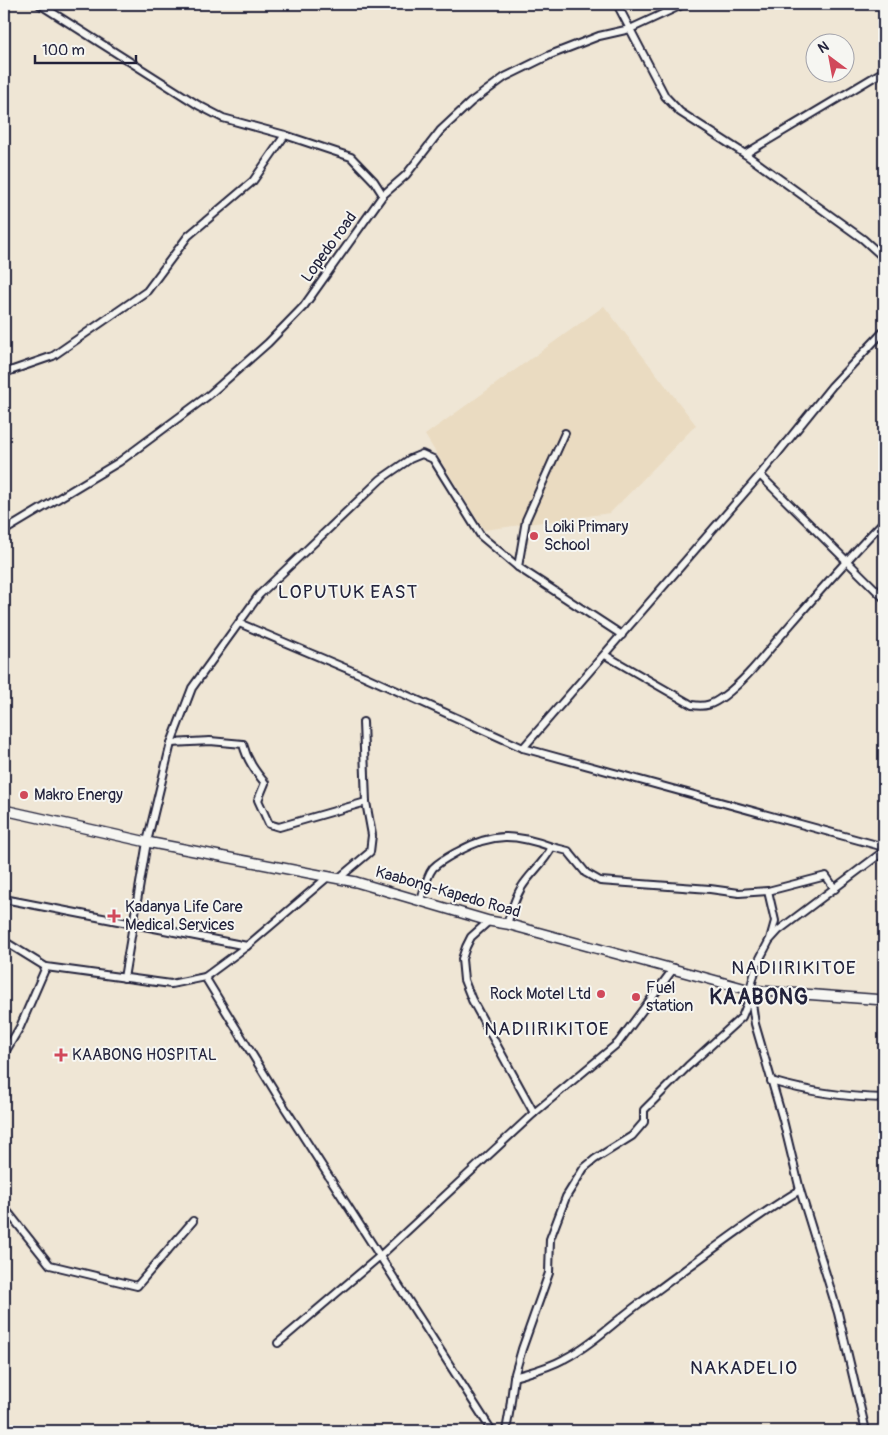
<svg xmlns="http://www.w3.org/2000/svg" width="888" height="1435" viewBox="0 0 888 1435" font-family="Pangolin,sans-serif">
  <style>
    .built { fill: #eadbc1 }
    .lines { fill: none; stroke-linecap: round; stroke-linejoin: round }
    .minor-casing { stroke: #22223b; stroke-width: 10 }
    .major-casing { stroke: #22223b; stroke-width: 12 }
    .minor { stroke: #f6f6f2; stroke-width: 6 }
    .major { stroke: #f6f6f2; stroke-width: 9 }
    .poi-dot { fill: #d1495b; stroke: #f6f6f2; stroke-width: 2 }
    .labels { text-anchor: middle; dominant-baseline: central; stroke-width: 4; stroke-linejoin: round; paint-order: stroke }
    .street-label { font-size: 16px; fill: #22223b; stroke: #f6f6f2 }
    .poi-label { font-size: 16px; fill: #22223b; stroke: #f6f6f2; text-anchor: start }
    .quarter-label { font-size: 19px; letter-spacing: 1px; fill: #22223b; stroke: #f6f6f2 }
    .district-label { font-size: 21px; font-weight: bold; letter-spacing: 1px; fill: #22223b; stroke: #f6f6f2 }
  </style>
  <rect width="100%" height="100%" fill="#efe6d5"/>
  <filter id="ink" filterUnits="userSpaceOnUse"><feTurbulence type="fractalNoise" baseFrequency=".02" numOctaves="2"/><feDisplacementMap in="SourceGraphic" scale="10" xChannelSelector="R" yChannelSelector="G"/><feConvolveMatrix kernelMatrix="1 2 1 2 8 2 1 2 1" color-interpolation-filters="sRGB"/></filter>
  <g filter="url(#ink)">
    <path class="built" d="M604,306L696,425L610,513L484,530L425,435Z"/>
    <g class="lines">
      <g class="minor-casing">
        <g id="minor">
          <path d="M39,4L198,105L223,118L285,135L351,157L374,181L383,195"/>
          <path d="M617,4L665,96L680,112L745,154L863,239L884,258"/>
          <path d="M745,154L884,71"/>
          <path d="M4,373L53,356L147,291L188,236L253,181L285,135"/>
          <path d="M760,475L884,598"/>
          <path d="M4,531L119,462L209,395L268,343L304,306L383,195L406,175L440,131L471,102L505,77L550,55L599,36L630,29L684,4"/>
          <path d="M518,567L526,520L565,433"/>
          <path d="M239,623L364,676L523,748L884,847"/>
          <path d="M605,655L692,705C706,707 712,705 724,696C747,679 765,654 784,632C817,594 849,557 884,521"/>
          <path d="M171,743L210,741L243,744C247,760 255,771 265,783L258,800L269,824L279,827L366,802"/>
          <path d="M523,748L760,475L832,386L884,331"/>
          <path d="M339,878L370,852L372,835L366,802L363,722"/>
          <path d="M768,891L775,921L770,939"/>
          <path d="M4,899L247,946"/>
          <path d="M421,901C424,891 426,877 433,868C440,861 450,856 459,851C494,832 516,834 552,847"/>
          <path d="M489,921L471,937L466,947L462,959L464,980L472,1000L534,1113"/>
          <path d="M507,924C512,910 516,893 526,881C535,869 545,861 552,847L568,851L586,873L600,881L710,889L739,893L768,891L826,876L835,889"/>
          <path d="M4,941L46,967L171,984L205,977L247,946L329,876"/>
          <path d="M205,977L285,1108L492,1431"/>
          <path d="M124,978L147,842L171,743L192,688L259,595L381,479L410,459L422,454L433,459L481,536L518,567L622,635"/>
          <path d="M4,1054L20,1027L46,967"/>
          <path d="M771,1081C808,1092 846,1097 884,1098"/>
          <path d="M4,1207L50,1265L137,1286L193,1221"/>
          <path d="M278,1343L380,1256L534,1113L618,1043L674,968"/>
          <path d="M514,1377C531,1372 548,1368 564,1359C593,1344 617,1319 644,1300C695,1263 745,1223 800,1190"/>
          <path d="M506,1431L510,1408L514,1377L522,1349L549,1273L550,1239L566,1197L584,1168L595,1159L632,1136L644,1122V1110L688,1066L742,1017L750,997"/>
          <path d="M866,1431L838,1313L800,1190L783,1120L755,1024L750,990L757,964L769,941L779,930L884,851"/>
        </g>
      </g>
      <g class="major-casing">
        <path id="major" d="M4,810L147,842L356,882L489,921L507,924L750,990L884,1000"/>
      </g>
      <use href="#minor" class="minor"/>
      <use href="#major" class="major"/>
    </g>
  </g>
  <g class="poi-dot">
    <circle cx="534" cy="536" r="5"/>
    <circle cx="24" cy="795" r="5"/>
    <path d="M111.5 908.5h5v5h5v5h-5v5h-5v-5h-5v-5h5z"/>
    <circle cx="601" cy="994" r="5"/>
    <circle cx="636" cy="997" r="5"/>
    <path d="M58.5 1047.5h5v5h5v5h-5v5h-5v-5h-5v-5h5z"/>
  </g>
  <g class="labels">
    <g class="street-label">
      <text transform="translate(329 247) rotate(-54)">Lopedo road</text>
      <text transform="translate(448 892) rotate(16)">Kaabong-Kapedo Road</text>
    </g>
    <g class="poi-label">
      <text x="544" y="527">Loiki Primary<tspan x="544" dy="18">School</tspan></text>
      <text x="34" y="795">Makro Energy</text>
      <text x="125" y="907">Kadanya Life Care<tspan x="125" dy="18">Medical Services</tspan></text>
      <text x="646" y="988">Fuel<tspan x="646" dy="18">station</tspan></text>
      <text x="591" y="994" text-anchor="end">Rock Motel Ltd</text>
      <text x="72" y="1055">KAABONG HOSPITAL</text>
    </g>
    <g class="quarter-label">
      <text x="348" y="592">LOPUTUK EAST</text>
      <text x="794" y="968">NADIIRIKITOE</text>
      <text x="547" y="1029">NADIIRIKITOE</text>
      <text x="744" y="1368">NAKADELIO</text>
    </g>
    <g class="district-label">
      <text x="759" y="997">KAABONG</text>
    </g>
  </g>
  <rect width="888" height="1435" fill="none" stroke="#f6f6f2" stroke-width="20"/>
  <rect x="10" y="10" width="868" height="1415" fill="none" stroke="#22223b" stroke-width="2" filter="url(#ink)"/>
  <g transform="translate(830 58) rotate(328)"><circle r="24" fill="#f6f6f2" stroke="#a1a1a9"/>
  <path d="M0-4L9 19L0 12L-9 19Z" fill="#d1495b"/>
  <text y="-8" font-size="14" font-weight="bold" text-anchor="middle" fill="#22223b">N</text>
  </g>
  <path d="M35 55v8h101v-8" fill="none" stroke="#22223b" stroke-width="2.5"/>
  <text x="42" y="55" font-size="15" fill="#22223b" stroke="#f6f6f2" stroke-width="4" paint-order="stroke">100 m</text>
</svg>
